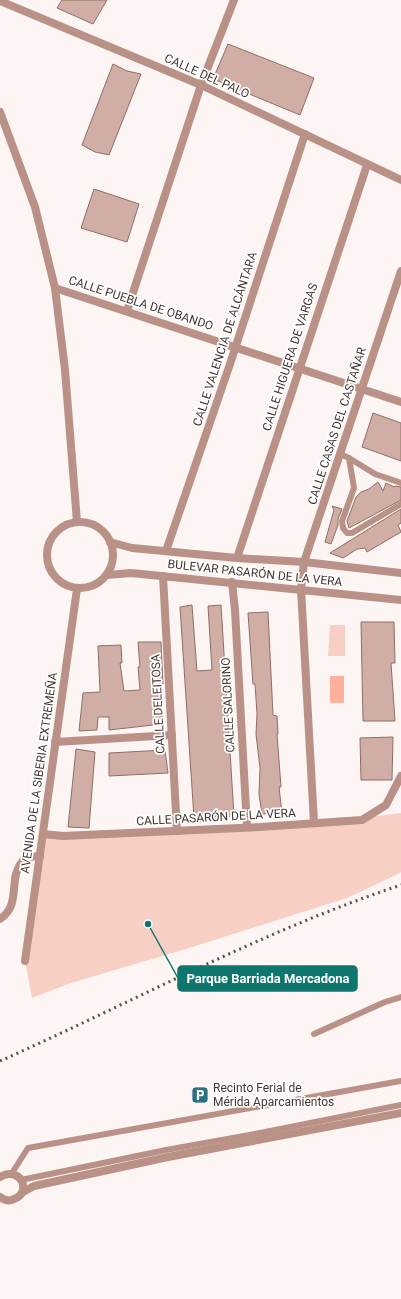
<svg xmlns="http://www.w3.org/2000/svg" width="401" height="1299" viewBox="0 0 401 1299" font-family="Roboto,sans-serif">
  <style>
    .green { fill: #f7cfc5 }
    .water { fill: #fcb09d }
    .building { fill: #d0aea5; stroke: #8e6e66 }
    .lines { fill: none; stroke-linecap: round; stroke-linejoin: round }
    .lane { stroke: #ba9186; stroke-width: 6 }
    .street { stroke: #ba9186; stroke-width: 8 }
    .rail { stroke: #5c4f4c; stroke-width: 3; stroke-dasharray: 2 4; stroke-linecap: butt }
    .labels { text-anchor: middle; dominant-baseline: central; stroke-width: 3.5; stroke-linejoin: round; paint-order: stroke }
    .street-label { font-size: 12px; fill: #433531; stroke: #fff }
    .poi-label { font-size: 12px; fill: #433531; stroke: #fff; text-anchor: start }
    .leader { fill: none; stroke: #0f766e; stroke-width: 1.5 }
    .callout-dot { fill: #0f766e; stroke: #fff; stroke-width: 1.5 }
    .callout { fill: #0f766e; stroke: #0f766e; stroke-width: 1.5 }
    .callout-label { font-size: 13px; text-anchor: middle; font-weight: bold; fill: #fff }
  </style>
  <rect width="100%" height="100%" fill="#fcf5f3"/>
  <g class="green">
    <path d="M330,625H345V656H328Z"/>
    <path d="M401,813V872L396,875L347,898L186,949L71,983L32,998L25,961L43,834C110,828 178,830 246,827C298,825 350,819 401,813Z"/>
  </g>
  <rect class="water" x="330" y="676" width="14" height="27"/>
  <g class="building">
    <path d="M62,0H107L93,24L57,8Z"/>
    <path d="M228,44L314,78L300,115L213,79Z"/>
    <path d="M113,64L127,71L141,74L109,155L95,152L82,145Z"/>
    <path d="M94,189L139,204L127,242L81,228Z"/>
    <path d="M373,413L401,423V461L362,447Z"/>
    <path d="M378,482L383,491L386,483L394,487L395,486L401,487V500L349,528L347,521L356,497L361,492L369,489Z"/>
    <path d="M332,506L342,509L338,519V525L331,544L325,542L334,510Z"/>
    <path d="M401,509V523L398,525L401,532L367,552L365,548L357,549L343,558L330,553Z"/>
    <path d="M192,605L197,671L212,670L208,606L221,605L234,816L208,817V821L198,822L194,818L180,607Z"/>
    <path d="M268,612L273,715L277,716L278,734H277L281,787H279L282,813L262,814L259,794L260,768L256,734L257,714L255,684H253L248,613Z"/>
    <path d="M361,622H394L395,663H391L395,721H363Z"/>
    <path d="M138,642H161L163,684H162V724L109,730V717H98L97,730L79,731L83,693L100,692L98,646L121,645L122,663H120L124,691L140,690L138,667H140Z"/>
    <path d="M393,737L392,780H361L360,738Z"/>
    <path d="M76,749L95,752L89,828L68,827Z"/>
    <path d="M165,750L168,773L109,776V753Z"/>
  </g>
  <g class="lines">
    <g class="lane">
      <path d="M340,454L349,458L375,474L401,483"/>
      <path d="M349,458L354,488L342,521L343,528L347,533H352L401,504"/>
      <path d="M314,1034L385,1002L401,997"/>
      <path d="M12,1173L28,1148L401,1081"/>
      <path d="M21,1180L166,1150L260,1133L401,1105"/>
    </g>
    <g class="street">
      <path d="M0,1L201,85L401,180"/>
      <path d="M0,112L35,207L55,288L65,370L77,522"/>
      <path d="M55,288L401,402"/>
      <path d="M127,311L201,85L234,0"/>
      <circle cx="80" cy="555" r="33"/>
      <path d="M110,542L132,548L237,558L304,562L401,573"/>
      <path d="M166,551L230,364L305,134"/>
      <path d="M237,558L367,165"/>
      <path d="M107,575L131,573L401,600"/>
      <path d="M163,576L177,831"/>
      <path d="M232,582L235,610L247,827"/>
      <path d="M55,742L172,735"/>
      <path d="M314,823L301,589L304,562L401,271"/>
      <path d="M43,834L63,836L260,827L362,820L386,805L401,776"/>
      <path d="M0,919C17,908 12,891 16,874C18,867 21,862 26,857L40,856"/>
      <path d="M25,961L77,589"/>
      <path d="M0,1177C20,1165 33,1192 14,1199C9,1202 4,1200 0,1197"/>
      <path d="M23,1192L34,1186L168,1157L401,1113"/>
    </g>
    <path class="rail" d="M0,1061C133,1002 262,931 401,885"/>
  </g>
  <defs>
    <g id="parking-square" transform="scale(0.9)"><rect x="-9" y="-9" width="18" height="18" rx="4" fill="#2a707f" stroke="#fff"/><path d="M-3.5-5.5H1a3.5 3.5 0 0 1 0 7H-1V5.5H-3.5ZM-1-3.4V-.6H.8a1.4 1.4 0 0 0 0-2.8Z" fill="#fff"/></g>
  </defs>
  <g fill-rule="evenodd">
    <use href="#parking-square" x="200" y="1095"/>
  </g>
  <g class="labels">
    <g class="street-label">
      <text transform="translate(207 76) rotate(24)">CALLE DEL PALO</text>
      <text transform="translate(141 303) rotate(18)">CALLE PUEBLA DE OBANDO</text>
      <text transform="translate(225 339) rotate(-72)">CALLE VALENCIA DE ALCÁNTARA</text>
      <text transform="translate(290 357) rotate(-72)">CALLE HIGUERA DE VARGAS</text>
      <text transform="translate(337 426) rotate(-72)">CALLE CASAS DEL CASTAÑAR</text>
      <text transform="translate(255 573) rotate(6)">BULEVAR PASARÓN DE LA VERA</text>
      <text transform="translate(158 704) rotate(-93)">CALLE DELEITOSA</text>
      <text transform="translate(228 705) rotate(-93)">CALLE SALORINO</text>
      <text transform="translate(39 773) rotate(-82)">AVENIDA DE LA SIBERIA EXTREMEÑA</text>
      <text transform="translate(216 817) rotate(-3)">CALLE PASARÓN DE LA VERA</text>
    </g>
    <g class="poi-label">
      <text x="213" y="1088">Recinto Ferial de<tspan x="213" dy="14">Mérida Aparcamientos</tspan></text>
    </g>
  </g>
  <path class="leader" d="M148 924L178 978"/>
  <circle class="callout-dot" cx="148" cy="924" r="4"/>
  <rect class="callout" x="178" y="966" width="179" height="25" rx="4"/>
  <g class="callout-label">
    <text x="268" y="983">Parque Barriada Mercadona</text>
  </g>
</svg>
